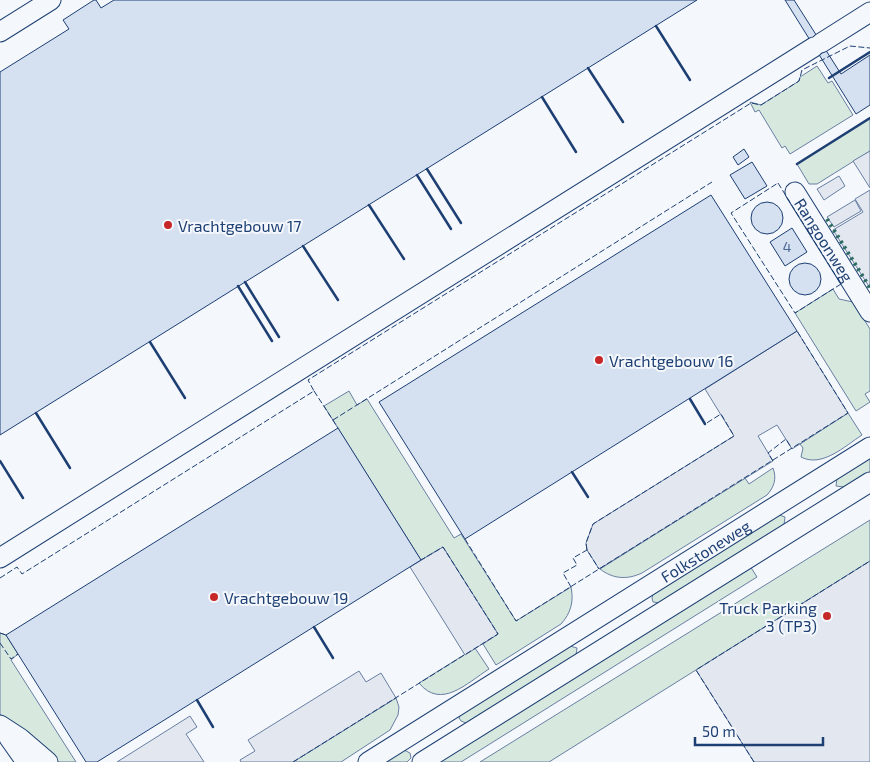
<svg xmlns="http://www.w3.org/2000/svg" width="870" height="762" viewBox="0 0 870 762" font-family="'Exo 2',sans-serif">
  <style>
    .green { fill: #d7e8df; stroke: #687fa3 }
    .parking { fill: #e3e8f0; stroke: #687fa3 }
    .building { fill: #d5e0f0; stroke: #1d3f73 }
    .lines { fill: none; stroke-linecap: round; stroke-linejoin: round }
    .minor-casing { stroke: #1d3f73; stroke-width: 21 }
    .minor { stroke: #f4f7fb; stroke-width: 19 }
    .hedge { stroke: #2c6c60; stroke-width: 4; stroke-dasharray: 2.5 4; stroke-linecap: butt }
    .fence { stroke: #1d3f73; stroke-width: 1; stroke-dasharray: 6 2.5; stroke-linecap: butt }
    .wall { stroke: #1d3f73; stroke-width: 2.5 }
    .poi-dot { fill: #c62828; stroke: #f4f7fb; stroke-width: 2 }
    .labels { text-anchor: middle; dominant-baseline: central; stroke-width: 4; stroke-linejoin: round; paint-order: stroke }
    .number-label { font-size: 14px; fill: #4b6792 }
    .poi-label { font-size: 16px; fill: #1d3f73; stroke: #f4f7fb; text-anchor: start }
    .street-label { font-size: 16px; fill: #1d3f73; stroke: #f4f7fb }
  </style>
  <rect width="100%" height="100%" fill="#f4f7fb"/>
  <g class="green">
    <path d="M817,66L828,83L832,81L853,115L790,154L785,146L782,148L759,110L755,112L750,102L761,105L799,81L800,77Z"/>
    <path d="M870,118V151L817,184H809L797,164Z"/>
    <path d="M833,289L839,299L853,302L870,329V391L865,394L870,402L856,411L795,313Z"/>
    <path d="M349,391L357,405L367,399L454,538L461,534L516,621L571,587C574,601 571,613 561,624L496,665L483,644L498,634L443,547L421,560L324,406Z"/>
    <path d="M848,413L862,435C845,446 822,468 801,457L803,448L800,444Z"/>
    <path d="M870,456V472L844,487L836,486L837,478Z"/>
    <path d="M773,468C777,479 774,487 767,495L642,573C627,580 613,579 600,569L745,478L749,484Z"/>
    <path d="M779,515L785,517L784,525L661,603L653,602L652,598L653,594Z"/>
    <path d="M870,520V561L549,762H480Z"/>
    <path d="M750,566L757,577L461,762H437Z"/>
    <path d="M0,633L6,635L18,654L11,660L76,762H55L0,714Z"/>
    <path d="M570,646L577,648L576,655L466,723L461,721L459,718L461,714Z"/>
    <path d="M475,648L489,669C467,683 441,710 419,683Z"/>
    <path d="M396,698L399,707L398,715L390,730L341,762H293Z"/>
    <path d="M404,750L410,753L411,758L407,762H383Z"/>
  </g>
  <g class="parking">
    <path d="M870,151V188L853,161Z"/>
    <path d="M839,176L845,186L824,200L817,189Z"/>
    <path d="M870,190V288L833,230L863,212L855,199Z"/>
    <path d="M855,200L861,211L834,227L827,217Z"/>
    <path d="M797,331L848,413L792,449L777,425L758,436L773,461L599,569L587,550L586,543L593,524L734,436L705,389Z"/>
    <path d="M443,547L498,634L465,655L410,567Z"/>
    <path d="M870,561V762H754L696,670Z"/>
    <path d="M359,671L366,682L381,673L396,698L293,762H241L240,760L255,751L248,740Z"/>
    <path d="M190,716L197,727L186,734L204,762H117Z"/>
  </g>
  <g class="building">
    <path d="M94,0H96L101,8L114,0H697L0,435V72L69,29L63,20Z"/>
    <path d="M785,0H794L841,74L870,55V105L856,114Z"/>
    <path d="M744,149L749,157L738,165L733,157Z"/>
    <path d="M752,162L767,186L745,199L730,175Z"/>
    <path d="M711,195L797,331L465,539L379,402Z"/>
    <circle cx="767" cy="218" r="16"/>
    <path d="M792,228L807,252L785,266L770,242Z"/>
    <circle cx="805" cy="279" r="16"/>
    <path d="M338,428L421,560L97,762H86L6,635Z"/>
  </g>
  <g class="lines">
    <g class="minor-casing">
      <g id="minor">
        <path d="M0,32L51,0"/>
        <path d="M821,43L870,12"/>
        <path id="s1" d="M795,192L870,312"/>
        <path d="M0,558L814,47"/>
        <path d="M0,725L20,738L48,762"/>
        <path d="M9,738L26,762"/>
        <path id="s2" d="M368,762L870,447"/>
        <path d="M422,762L870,482"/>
      </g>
    </g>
    <use href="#minor" class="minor"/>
    <path class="hedge" d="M827,219L870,288"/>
    <g class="fence">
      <path d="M778,183L841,284L795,313L731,213Z"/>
      <path d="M314,391L338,428"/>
      <path d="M333,420L712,182"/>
      <path d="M773,461L768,453L786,439L792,449"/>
      <path d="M465,539L516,621L848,413L797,331"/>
      <path d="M587,550L586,543L593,524L734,436L721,414L705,424L690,399"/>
      <path d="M0,578L17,567L22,574L314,391L308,380L751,103L761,105L799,81L802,70L850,46L870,48"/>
      <path d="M571,587L563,573L577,565L573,558L587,550L599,569"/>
      <path d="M0,633L6,635"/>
      <path d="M0,643L11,659L18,654"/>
      <path d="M293,762L498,634L443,547L421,560"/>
      <path d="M754,762L696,670L870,561"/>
    </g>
    <g class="wall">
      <path d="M656,26L690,80"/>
      <path d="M588,68L623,122"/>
      <path d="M829,78L870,52"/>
      <path d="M542,97L576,152"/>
      <path d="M797,164L870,118"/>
      <path d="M427,169L461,223"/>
      <path d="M417,175L451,229"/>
      <path d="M369,205L404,259"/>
      <path d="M303,246L338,300"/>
      <path d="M245,282L279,337"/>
      <path d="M238,286L272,341"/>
      <path d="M150,342L185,398"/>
      <path d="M690,399L705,424"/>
      <path d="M36,413L70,468"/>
      <path d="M0,461L23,498"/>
      <path d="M572,472L588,497"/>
      <path d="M314,627L333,658"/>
      <path d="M197,700L213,727"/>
    </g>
  </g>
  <g class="poi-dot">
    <circle cx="168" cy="225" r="5"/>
    <circle cx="599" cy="360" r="5"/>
    <circle cx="214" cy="597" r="5"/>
    <circle cx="827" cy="616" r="5"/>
  </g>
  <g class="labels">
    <g class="number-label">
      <text x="787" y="246">4</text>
    </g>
    <g class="poi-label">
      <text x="178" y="225">Vrachtgebouw 17</text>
      <text x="609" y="360">Vrachtgebouw 16</text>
      <text x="224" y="597">Vrachtgebouw 19</text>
      <text x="817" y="607" text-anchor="end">Truck Parking<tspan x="817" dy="18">3 (TP3)</tspan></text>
    </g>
    <g class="street-label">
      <text stroke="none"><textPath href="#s1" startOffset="56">Rangoonweg</textPath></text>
      <text stroke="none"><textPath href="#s2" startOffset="398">Folkstoneweg</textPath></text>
    </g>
  </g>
  <path d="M695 737v8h128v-8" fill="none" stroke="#1d3f73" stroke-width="2.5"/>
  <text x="702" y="737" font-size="15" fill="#1d3f73" stroke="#f4f7fb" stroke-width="4" paint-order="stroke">50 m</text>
</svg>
